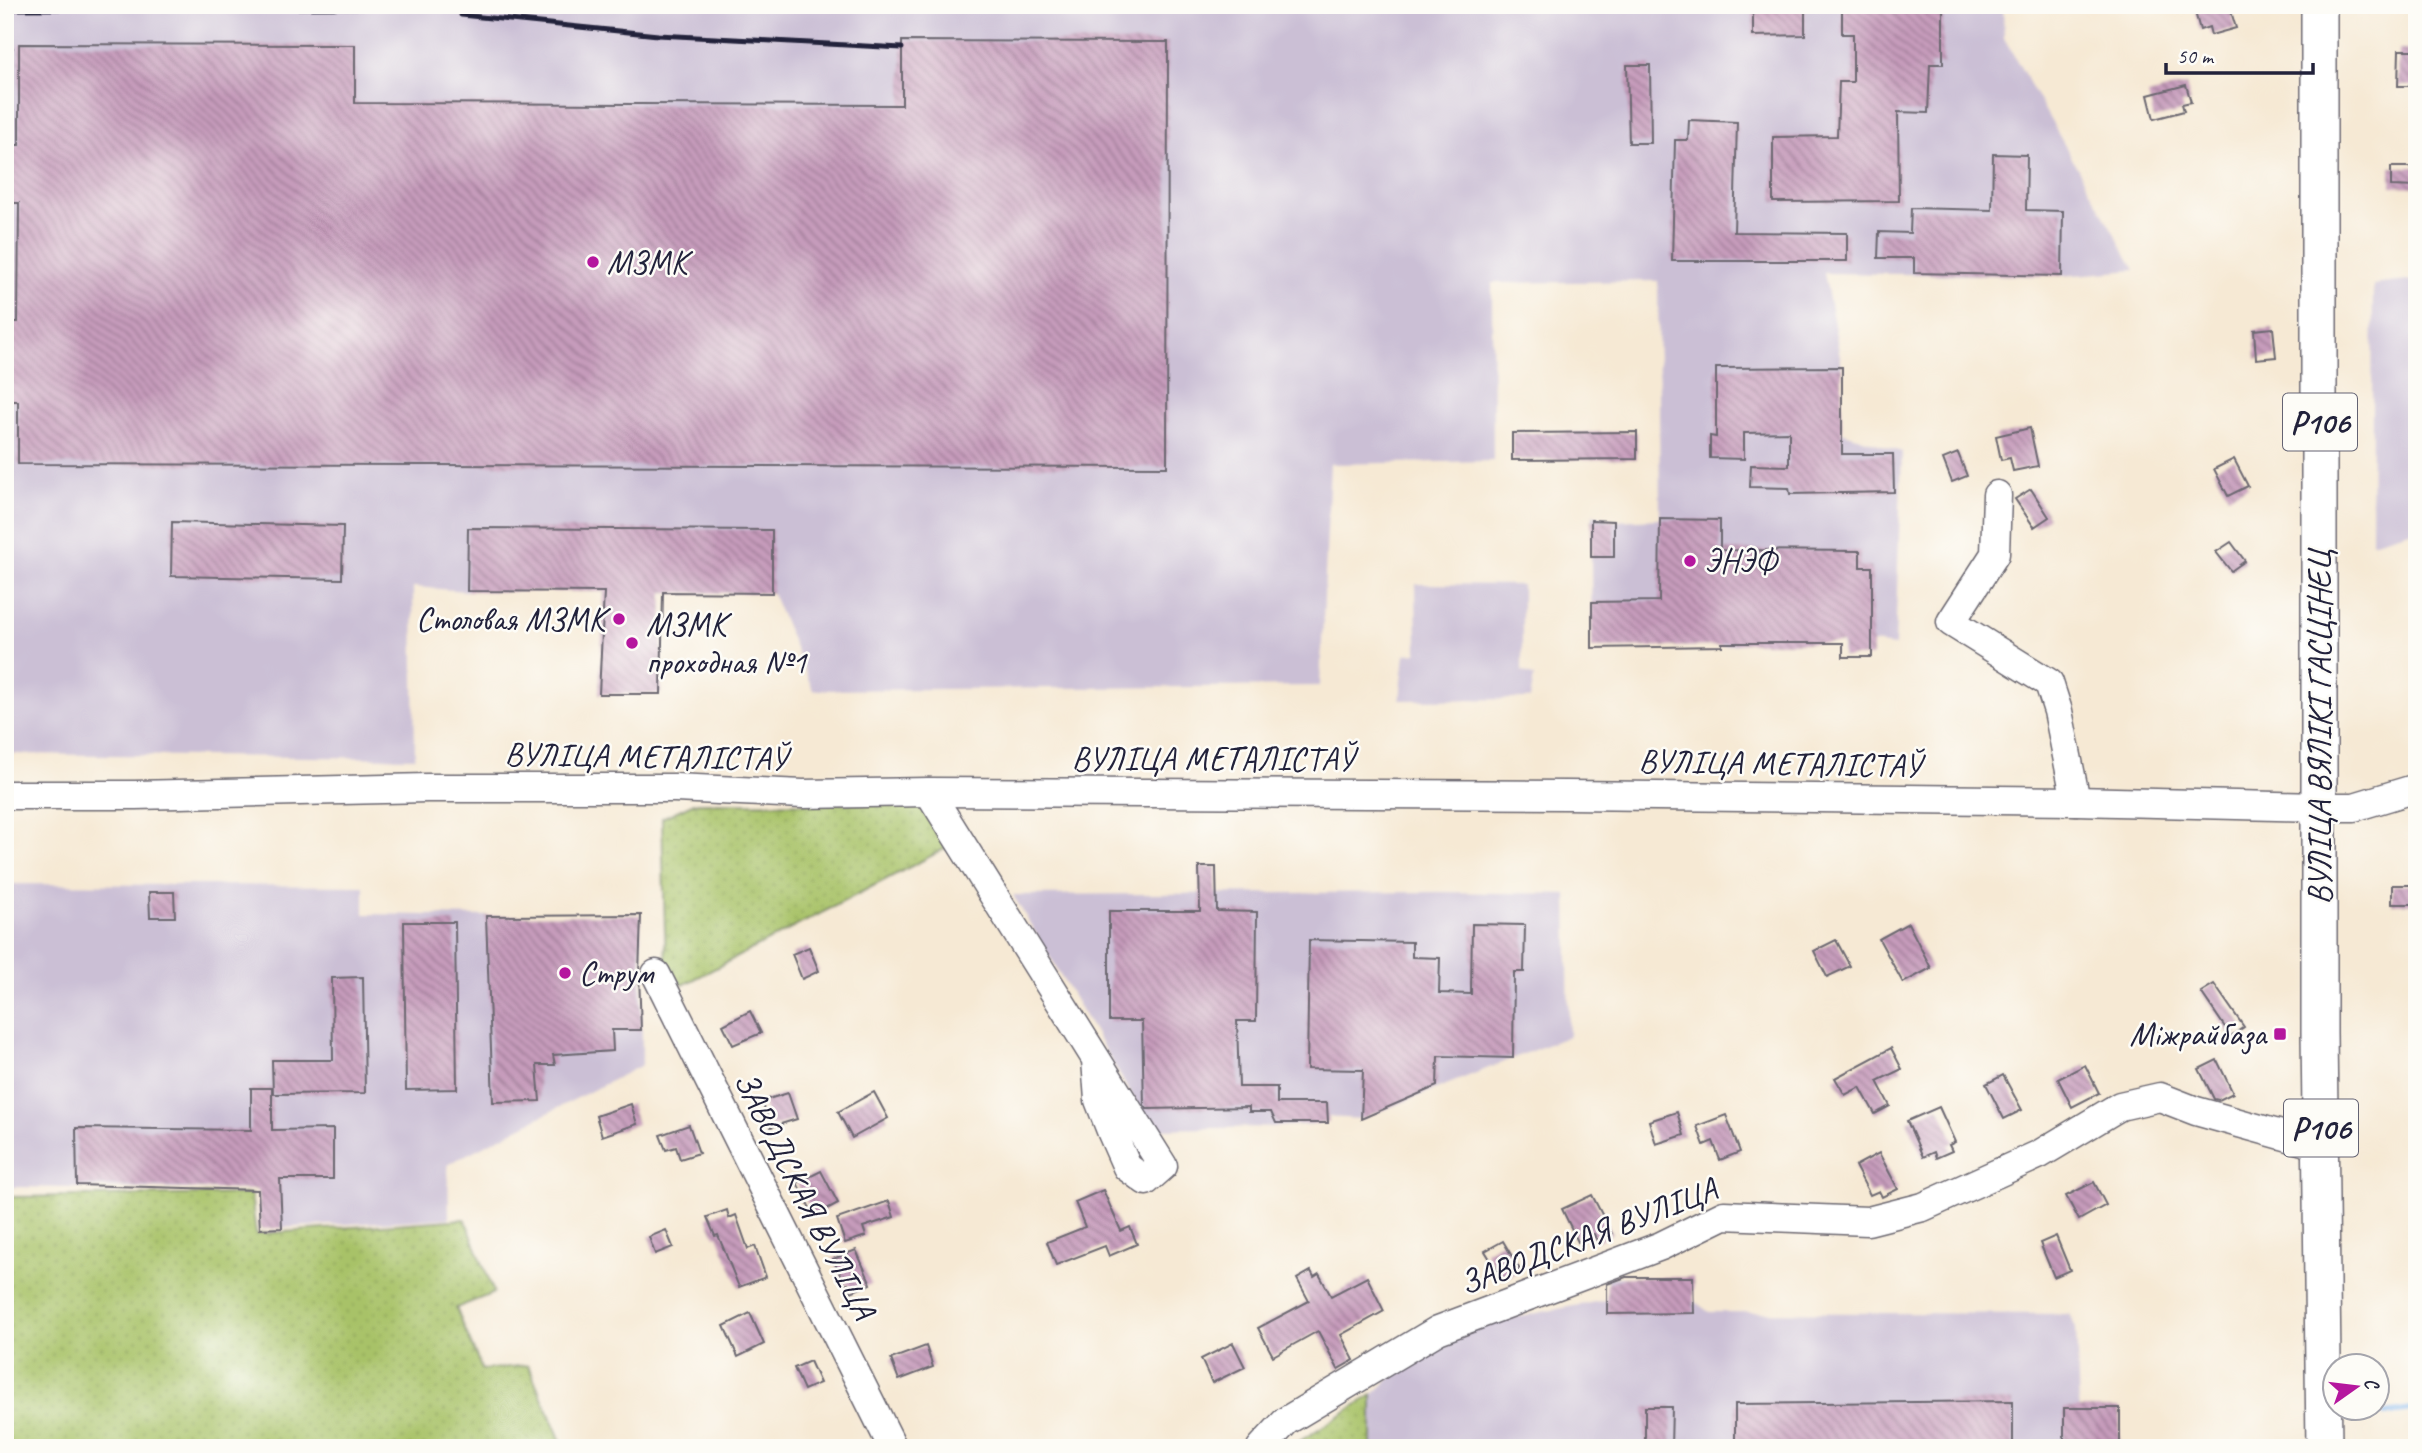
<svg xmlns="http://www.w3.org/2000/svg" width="2422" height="1453" viewBox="0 0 2422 1453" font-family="Caveat,sans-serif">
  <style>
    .industrial { fill: #cbbfd5 }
    .grass { fill: url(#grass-dots); stroke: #657252; stroke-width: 2 }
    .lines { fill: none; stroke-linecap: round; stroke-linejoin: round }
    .stream { stroke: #7fb4ed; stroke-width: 6 }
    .building { fill: url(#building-back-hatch) }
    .minor-casing { stroke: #6c6871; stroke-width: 31 }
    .major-casing { stroke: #6c6871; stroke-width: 38 }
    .minor { stroke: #fff; stroke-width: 28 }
    .major { stroke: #fff; stroke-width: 35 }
    .rail { stroke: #22223b; stroke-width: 5 }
    .poi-dot { fill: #b5179e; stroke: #fdfcf7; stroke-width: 2.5 }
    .labels { text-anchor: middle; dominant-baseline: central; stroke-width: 5; stroke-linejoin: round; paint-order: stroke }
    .shield { fill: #fdfcf7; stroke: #646373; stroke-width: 2 }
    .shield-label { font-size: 32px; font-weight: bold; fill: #22223b }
    .poi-label { font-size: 33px; fill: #22223b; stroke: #fdfcf7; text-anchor: start }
    .street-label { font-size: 33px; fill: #22223b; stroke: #fdfcf7 }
  </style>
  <defs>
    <pattern id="grass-dots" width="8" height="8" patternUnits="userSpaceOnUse" patternTransform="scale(1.75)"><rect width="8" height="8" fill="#a8c268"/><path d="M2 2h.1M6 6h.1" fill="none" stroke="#90a65b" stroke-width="1.8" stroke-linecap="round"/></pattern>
    <pattern id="building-back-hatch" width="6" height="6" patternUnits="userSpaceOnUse" patternTransform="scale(1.75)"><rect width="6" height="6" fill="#c69bbb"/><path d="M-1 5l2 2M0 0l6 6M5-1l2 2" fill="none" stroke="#a07e99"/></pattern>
  </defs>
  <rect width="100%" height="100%" fill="#fdfcf7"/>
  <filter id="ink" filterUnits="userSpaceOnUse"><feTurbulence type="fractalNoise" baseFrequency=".0143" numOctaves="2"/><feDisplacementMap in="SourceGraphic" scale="14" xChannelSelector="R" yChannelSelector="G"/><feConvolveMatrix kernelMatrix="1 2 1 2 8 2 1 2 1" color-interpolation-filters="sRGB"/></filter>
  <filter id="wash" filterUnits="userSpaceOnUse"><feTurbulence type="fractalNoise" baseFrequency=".00686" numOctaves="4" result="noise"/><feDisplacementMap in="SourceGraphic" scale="28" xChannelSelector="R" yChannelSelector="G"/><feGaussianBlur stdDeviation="1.57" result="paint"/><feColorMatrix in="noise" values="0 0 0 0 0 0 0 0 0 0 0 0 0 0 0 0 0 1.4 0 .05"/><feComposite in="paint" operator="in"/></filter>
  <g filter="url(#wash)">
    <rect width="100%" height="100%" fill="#f6e9d4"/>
    <g class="industrial">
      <path d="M5,5H2003L2004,38L2135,270L2062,276L1824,273L1842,367V432L1902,452L1895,646L1872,643V657H1842V643H1748L1722,646L1592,648L1591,557L1593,514L1614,521L1660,519L1658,281L1492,283L1493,461L1330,464L1320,686L813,690L772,593L467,591L413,587L415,758L5,754Z"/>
      <path d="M2417,280V529L2371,542L2373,285Z"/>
      <path d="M1416,584L1522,585V671L1534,677L1530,699L1400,700L1405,654L1417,653Z"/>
      <path d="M5,884L364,886V914L486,916L641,915L642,1065L448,1164L449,1218L260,1229L257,1190L5,1187Z"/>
      <path d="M1437,892L1567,894L1569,1036L1361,1119L1328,1117L1327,1123L1276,1127L1152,1129L1013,895Z"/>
      <path d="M1607,1277H1693L1694,1301L1709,1312L2069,1314L2076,1328L2079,1408H2120V1448H1372V1395L1419,1352L1495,1321L1606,1300Z"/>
    </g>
    <g class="grass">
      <path d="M694,803L925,804L950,846L683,985L666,969L662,818Z"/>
      <path d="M251,1194L256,1234L465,1219L494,1293L456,1308L482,1370L528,1365L564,1448H5V1197Z"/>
      <path d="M1372,1395V1448H1289Z"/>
    </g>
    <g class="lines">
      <path class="stream" d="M2385,1414L2417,1409"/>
    </g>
    <g id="blocks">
      <g class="building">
        <path d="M1753,5H1805V35L1753,36Z"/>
        <path d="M1842,5H1943V64H1930L1928,113L1898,112L1899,201L1773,202V137L1837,136L1839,82H1853V34H1842Z"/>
        <path d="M2200,5H2229L2236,28L2211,35L2209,27L2200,30L2195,12L2201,11Z"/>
        <path d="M902,41L1168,42L1167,467L18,464V401H5V322H18L19,203H5V145H19V44L355,45V103L902,105Z"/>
        <path d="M2399,50H2417V86H2398Z"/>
        <path d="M1627,65H1650L1651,143H1629Z"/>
        <path d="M2186,85L2191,102L2182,104L2184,111L2154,119L2148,95Z"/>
        <path d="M1689,120L1737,122L1734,232L1847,233V261H1672L1675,140H1688Z"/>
        <path d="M1993,154L2027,155L2026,210L2063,211L2062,276L1914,273V258H1878L1879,232L1910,233L1911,208L1992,210Z"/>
        <path d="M2391,167H2417V187L2391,186Z"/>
        <path d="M2273,328L2276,357L2256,359L2254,330Z"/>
        <path d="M1842,367V454H1893L1894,492L1790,494L1789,488L1750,487L1751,465L1789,466V432L1744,433V459L1710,458V436L1716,437V368Z"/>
        <path d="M2030,428L2038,466L2013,471L2010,458L2001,460L1996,436Z"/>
        <path d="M1637,432V459L1512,460V433Z"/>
        <path d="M1958,453L1967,476L1952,482L1943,459Z"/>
        <path d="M2234,459L2248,486L2228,496L2214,469Z"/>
        <path d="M2031,489L2049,517L2034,527L2015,499Z"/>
        <path d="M1660,519L1720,520V550L1860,551V567H1872V657H1843V643H1722V646L1592,648V602L1659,601Z"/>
        <path d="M1591,520L1614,521V557H1591Z"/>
        <path d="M172,522L343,526L342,579L171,576Z"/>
        <path d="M468,528L772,530V593L663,592L661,694H599L604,592L467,591Z"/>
        <path d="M2231,542L2245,561L2231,571L2216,552Z"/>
        <path d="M1199,867H1216L1217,911L1257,912L1256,1021H1237L1239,1087H1277V1103H1327L1328,1123H1276L1271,1112H1249V1107L1147,1109L1144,1105L1142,1021H1109V911H1200Z"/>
        <rect x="2392" y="885" width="25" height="19"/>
        <path d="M149,892H174L175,917H150Z"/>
        <path d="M641,915L639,974L641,1030H612L613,1051L553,1055L555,1065H537L540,1101L493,1102L486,916Z"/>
        <path d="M404,922H455L457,1089L406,1090Z"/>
        <path d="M1908,923L1931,968L1903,983L1879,939Z"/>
        <path d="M1472,924L1525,925L1524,972H1514L1513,1058L1438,1056L1437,1086L1361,1119L1363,1070L1307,1069L1309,940L1412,942V957L1440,958L1439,993L1471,994Z"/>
        <path d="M1836,940L1850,966L1827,977L1814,951Z"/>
        <path d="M809,947L819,971L802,979L792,954Z"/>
        <path d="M363,977L365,1093L273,1094L272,1060H333L332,978Z"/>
        <path d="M2214,984L2244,1027L2231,1036L2201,992Z"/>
        <path d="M750,1011L761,1033L733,1045L723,1025Z"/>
        <path d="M1891,1048L1902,1069L1877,1081L1890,1106L1875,1114L1860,1087L1845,1095L1835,1078Z"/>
        <path d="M2217,1060L2233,1093L2219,1100L2214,1099L2199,1069Z"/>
        <path d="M2085,1065L2099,1093L2072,1107L2058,1079Z"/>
        <path d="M2003,1075L2022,1110L2004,1119L1986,1084Z"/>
        <path d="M251,1088H272V1130L333,1129V1179H280L282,1228L260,1229L258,1190L77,1185L76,1128L251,1130Z"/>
        <path d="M874,1092L888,1118L852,1138L838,1112Z"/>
        <path d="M788,1093L797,1119L771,1127L762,1101Z"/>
        <path d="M631,1104L637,1124L602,1136L596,1116Z"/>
        <path d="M1939,1107L1955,1142L1949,1145L1952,1151L1936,1158L1934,1152L1923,1157L1907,1121Z"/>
        <path d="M1677,1112L1684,1135L1656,1144L1649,1121Z"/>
        <path d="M1726,1115L1740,1152L1720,1160L1713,1141L1704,1145L1697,1126Z"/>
        <path d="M689,1125L699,1153L680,1159L676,1147L666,1150L660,1135Z"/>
        <path d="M1879,1153L1898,1189L1882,1197L1879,1191L1870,1195L1855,1166Z"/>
        <path d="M821,1171L838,1203L814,1216L797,1183Z"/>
        <path d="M2094,1182L2106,1205L2079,1220L2066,1196Z"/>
        <path d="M1103,1190L1121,1231L1130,1227L1137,1244L1109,1256L1105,1246L1056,1265L1047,1242L1085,1227L1075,1202Z"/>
        <path d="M1592,1195L1612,1234L1597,1241L1594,1234L1578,1242L1562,1209Z"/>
        <path d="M889,1201L894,1217L863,1227L866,1236L845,1243L837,1219Z"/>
        <path d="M727,1210L729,1218L736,1215L748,1249L755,1246L766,1277L739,1287L718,1235L715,1236L707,1217Z"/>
        <path d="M666,1230L673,1247L655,1254L649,1237Z"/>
        <path d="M2056,1236L2070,1270L2054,1277L2040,1243Z"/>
        <path d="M1503,1241L1520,1270L1503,1280L1485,1251Z"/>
        <path d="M856,1250L871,1284L851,1292L848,1284L845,1285L833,1259Z"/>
        <path d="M1311,1271L1314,1277L1319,1274L1331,1296L1367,1277L1384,1311L1341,1335L1354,1360L1338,1369L1318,1331L1273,1356L1258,1328L1309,1301L1297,1279Z"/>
        <path d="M1626,1277H1693L1694,1313L1607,1314V1284Z"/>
        <path d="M750,1313L764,1344L738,1357L724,1326Z"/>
        <path d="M1233,1343L1245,1367L1212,1383L1201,1359Z"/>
        <path d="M926,1346L933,1367L899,1380L891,1359Z"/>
        <path d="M810,1361L820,1383L804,1390L794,1368Z"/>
        <path d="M2013,1401V1448H1735V1404Z"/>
        <path d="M1645,1407H1672L1671,1448H1645Z"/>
        <rect x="2064" y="1408" width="56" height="40"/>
      </g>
    </g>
  </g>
  <g filter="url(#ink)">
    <use href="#blocks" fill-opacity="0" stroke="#6c6871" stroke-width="2"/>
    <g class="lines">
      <g class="minor-casing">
        <g id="minor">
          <path d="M1997,495L1995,554L1951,622L2049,683L2058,711L2076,801"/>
          <path d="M929,792L1163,1166L1146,1181L1127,1167L1112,1133L1099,1100L1096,1060"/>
          <path d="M5,795H135L427,788H675L803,794L929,792L1568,795L2076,801L2320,807H2354L2417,788"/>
          <path d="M656,974L893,1448"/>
          <path d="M1261,1448L1286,1421L1438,1330L1661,1246L1724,1215L1868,1221L1923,1207L2040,1154L2120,1106L2160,1097L2196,1111L2321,1146"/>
        </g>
      </g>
      <g class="major-casing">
        <path id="major" d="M2319,5V1032L2324,1448"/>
      </g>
      <use href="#minor" class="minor"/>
      <use href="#major" class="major"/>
      <g class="rail">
        <path d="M5,9L1083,5"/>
        <path d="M461,15L658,35L902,48"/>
        <path d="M5,48H11"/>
      </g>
    </g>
  </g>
  <g class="poi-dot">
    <circle cx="593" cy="262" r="7"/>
    <circle cx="1690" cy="561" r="7"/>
    <circle cx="619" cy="619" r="7"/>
    <circle cx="632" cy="643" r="7"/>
    <circle cx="565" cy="973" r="7"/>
    <rect x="2273" y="1027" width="14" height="14" rx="3.5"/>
  </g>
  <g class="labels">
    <g class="shield">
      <rect x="2283" y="393.5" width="74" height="57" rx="5"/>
      <rect x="2284" y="1099.5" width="74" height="57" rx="5"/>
    </g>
    <g class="shield-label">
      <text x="2320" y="422">Р106</text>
      <text x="2321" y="1128">Р106</text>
    </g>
    <g class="poi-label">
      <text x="607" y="262">МЗМК</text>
      <text x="1704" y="561">ЭНЭФ</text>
      <text x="605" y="619" text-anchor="end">Столовая МЗМК</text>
      <text x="646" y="624">МЗМК<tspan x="646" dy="38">проходная №1</tspan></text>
      <text x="579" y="973">Струм</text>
      <text x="2266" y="1034" text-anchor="end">Міжрайбаза</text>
    </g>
    <g class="street-label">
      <text transform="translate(2320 727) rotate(-90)">ВУЛІЦА ВЯЛІКІ ГАСЦІНЕЦ</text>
      <text transform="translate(646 756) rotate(1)">ВУЛІЦА МЕТАЛІСТАЎ</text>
      <text x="1213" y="759">ВУЛІЦА МЕТАЛІСТАЎ</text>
      <text transform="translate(1780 763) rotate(1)">ВУЛІЦА МЕТАЛІСТАЎ</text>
      <text transform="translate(805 1195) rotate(63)">ЗАВОДСКАЯ ВУЛІЦА</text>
      <text transform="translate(1588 1236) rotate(-21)">ЗАВОДСКАЯ ВУЛІЦА</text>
    </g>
  </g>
  <rect width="2422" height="1453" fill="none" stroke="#fdfcf7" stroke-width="28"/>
  <g transform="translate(2356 1387) rotate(76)"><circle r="33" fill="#fdfcf7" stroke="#a5a5ac" stroke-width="2"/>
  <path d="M0-5L12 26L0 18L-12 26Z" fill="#b5179e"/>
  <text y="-10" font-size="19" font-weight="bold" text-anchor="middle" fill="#22223b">С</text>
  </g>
  <path d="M2166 63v10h147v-10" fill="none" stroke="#22223b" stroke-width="3.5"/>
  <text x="2177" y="63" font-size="21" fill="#22223b" stroke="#fdfcf7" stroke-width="5" paint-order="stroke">50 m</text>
</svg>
